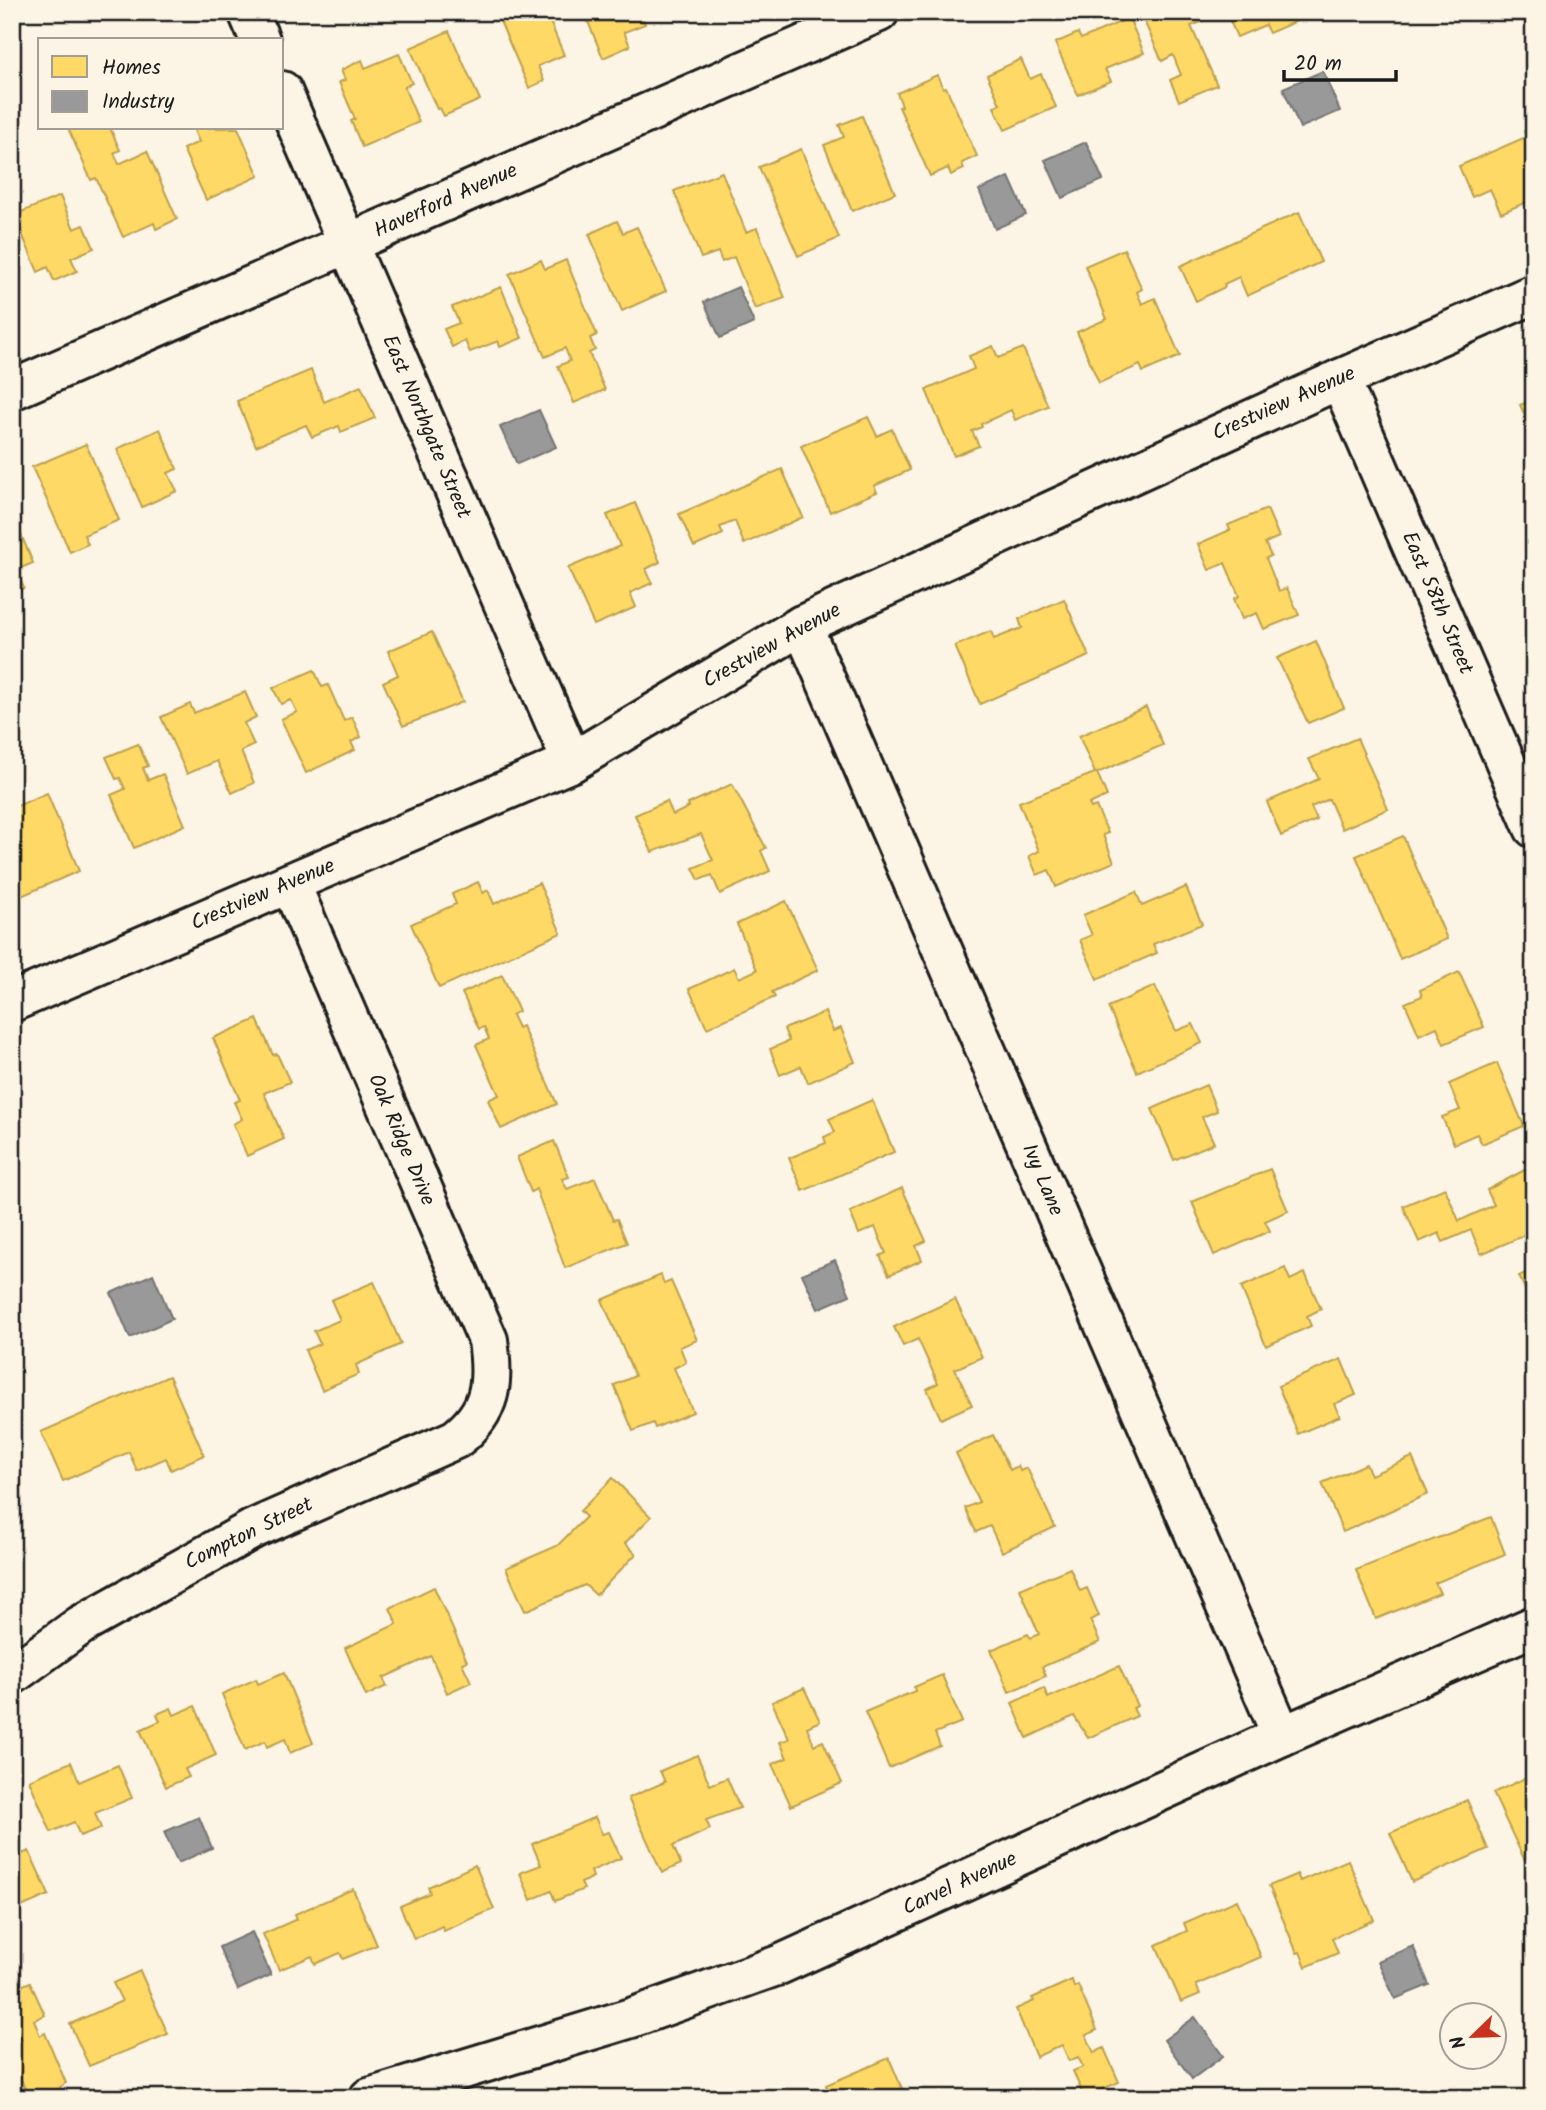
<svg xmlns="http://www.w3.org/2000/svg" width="1546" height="2110" viewBox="0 0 1546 2110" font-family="Kalam,sans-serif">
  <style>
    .homes { fill: #ffd966; stroke: #bba050; stroke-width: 2 }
    .industry { fill: #999; stroke: #747474; stroke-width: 2 }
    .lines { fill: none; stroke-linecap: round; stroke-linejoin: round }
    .street-casing { stroke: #1c1c1c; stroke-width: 44 }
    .street { stroke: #fcf5e5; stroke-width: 38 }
    .labels { text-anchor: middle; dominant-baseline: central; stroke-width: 7; stroke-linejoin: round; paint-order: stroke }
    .street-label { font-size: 21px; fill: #1c1c1c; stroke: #fcf5e5 }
  </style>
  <rect width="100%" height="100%" fill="#fcf5e5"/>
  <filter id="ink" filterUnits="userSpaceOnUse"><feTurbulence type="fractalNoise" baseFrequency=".0143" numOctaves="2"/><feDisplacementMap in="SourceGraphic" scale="14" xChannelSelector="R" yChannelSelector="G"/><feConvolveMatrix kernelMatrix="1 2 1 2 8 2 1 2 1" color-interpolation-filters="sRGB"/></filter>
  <g filter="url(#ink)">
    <g class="homes">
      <path d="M496,12H546L564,55L538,66L544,81L529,88Z"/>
      <path d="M584,12H640L645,24L624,32L630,46L603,58Z"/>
      <path d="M1140,12H1198L1202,22L1191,26L1217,85L1179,101L1170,80L1181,75L1173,55L1162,61Z"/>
      <path d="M1226,12H1293L1297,21L1269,33L1265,25L1237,37Z"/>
      <path d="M1129,18L1144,53L1105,69L1111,81L1078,95L1055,43L1078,33L1081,39Z"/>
      <path d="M449,31L480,100L444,116L440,108L437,109L410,48Z"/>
      <path d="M399,54L412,83L404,87L419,122L362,147L351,121L355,119L339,82L345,80L341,70L362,60L365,68Z"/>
      <path d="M1021,59L1030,79L1041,74L1056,107L1005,130L994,107L1000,104L987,75Z"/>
      <path d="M937,75L943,88L946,87L977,156L962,163L964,169L951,175L948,168L930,176L899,107L902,106L897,93Z"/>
      <path d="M862,116L895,193L852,211L824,145L844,137L839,125Z"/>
      <path d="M1534,127V199L1501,213L1490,189L1472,197L1459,166L1526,137L1524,131Z"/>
      <path d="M68,128H110L120,150L114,153L119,164L147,151L177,219L156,229L154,223L123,237L96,178L91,180Z"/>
      <path d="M193,128H238L259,176L206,200L183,149L199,142Z"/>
      <path d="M801,149L839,238L798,256L759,167Z"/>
      <path d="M722,172L746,232L757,228L785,298L755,309L734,257L722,262L718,252L701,258L674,191Z"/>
      <path d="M60,196L74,229L84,225L94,248L71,258L77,271L54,281L48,267L38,272L14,215Z"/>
      <path d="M1299,212L1321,262L1247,296L1239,277L1224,284L1225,287L1196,301L1180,266Z"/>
      <path d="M617,221L623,233L637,227L666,291L622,311L589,234Z"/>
      <path d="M1124,249L1142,289L1137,292L1142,304L1155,298L1180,356L1143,372L1140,365L1099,383L1077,332L1107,319L1085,266Z"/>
      <path d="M541,260L545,269L566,260L597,335L590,338L595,350L589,353L605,390L574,403L558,366L570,361L565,348L545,357L509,274Z"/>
      <path d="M501,287L522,338L500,347L498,341L470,352L465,341L452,347L444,329L459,323L452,307Z"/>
      <path d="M993,346L998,358L1023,348L1048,406L1015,420L1011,410L981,424L982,427L972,431L979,446L954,456L926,390L974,369L969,356Z"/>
      <path d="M311,370L324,402L361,386L375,418L341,432L339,426L312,437L306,425L256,446L237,401Z"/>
      <path d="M1534,399V435L1520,405Z"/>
      <path d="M868,417L877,436L892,429L910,470L874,486L877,492L830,512L801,446Z"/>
      <path d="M160,429L177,469L168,473L177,491L142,507L117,449Z"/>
      <path d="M86,444L119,520L84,535L88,544L70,552L32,467Z"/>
      <path d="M782,469L803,517L744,544L735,521L720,527L723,534L694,547L679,514Z"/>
      <path d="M635,503L660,562L646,569L652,583L630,593L636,607L594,625L568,568L620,546L607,515Z"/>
      <path d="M1267,509L1279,537L1265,543L1271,556L1266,558L1279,591L1287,588L1299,615L1264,629L1257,613L1242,619L1234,599L1239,596L1225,563L1209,570L1198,544L1230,530L1228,525Z"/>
      <path d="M12,513L33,563L16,570L24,588L12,592Z"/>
      <path d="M1064,599L1089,656L980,704L955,646L991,631L994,639L1022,628L1019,619Z"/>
      <path d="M432,632L463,702L403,726L383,682L398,675L388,651Z"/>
      <path d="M1316,641L1344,708L1308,723L1277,658Z"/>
      <path d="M314,670L322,687L328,685L344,721L352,717L361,737L351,742L355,750L306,773L281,719L297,712L291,700L281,704L273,688Z"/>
      <path d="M245,692L256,717L244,723L254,745L241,751L254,783L232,793L217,761L187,774L161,717L190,704L194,713Z"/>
      <path d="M1146,707L1163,745L1097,773L1107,796L1089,804L1091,808L1096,806L1108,833L1103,835L1114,862L1056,887L1049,870L1037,875L1029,856L1039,851L1019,802L1095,773L1079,736Z"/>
      <path d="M1357,738L1388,809L1342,829L1329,799L1311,807L1317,820L1281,836L1267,802L1319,779L1309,759Z"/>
      <path d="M138,744L148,766L143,768L148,780L163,774L185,825L134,848L111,795L125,789L120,778L116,779L106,757Z"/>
      <path d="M732,784L766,848L761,851L770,871L720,894L712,875L699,880L693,868L713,860L701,834L652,852L635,815L667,801L673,815L689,807L688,804Z"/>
      <path d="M47,793L79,871L12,900V808Z"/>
      <path d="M1403,836L1447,939L1400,959L1356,856Z"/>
      <path d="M478,882L483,893L488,890L494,904L539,883L561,933L439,988L411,924L456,904L452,894Z"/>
      <path d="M1186,887L1202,924L1153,944L1157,953L1097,979L1080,940L1092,935L1083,915L1136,892L1142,906Z"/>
      <path d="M786,901L818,970L772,992L775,997L707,1028L689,989L734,968L739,978L757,970L737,924Z"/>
      <path d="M1459,972L1484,1027L1444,1044L1437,1027L1419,1035L1405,1003L1422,996L1420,990Z"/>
      <path d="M502,975L519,1011L512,1015L518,1028L522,1026L557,1104L501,1129L488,1100L499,1095L476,1045L489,1039L484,1027L479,1029L462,993Z"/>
      <path d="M1155,986L1176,1031L1193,1024L1202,1043L1137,1072L1108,1007Z"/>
      <path d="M825,1012L833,1031L841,1028L855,1062L808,1083L801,1066L780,1075L770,1049L789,1041L784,1029Z"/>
      <path d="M257,1019L273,1055L277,1054L290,1082L264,1093L284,1139L247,1156L233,1124L242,1119L234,1102L240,1100L213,1038Z"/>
      <path d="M1497,1063L1524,1126L1482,1144L1477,1134L1454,1144L1442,1117L1460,1110L1449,1084Z"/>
      <path d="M1206,1085L1217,1111L1202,1117L1214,1143L1174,1160L1152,1109Z"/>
      <path d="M872,1100L894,1152L803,1191L789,1158L826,1143L824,1137L835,1132L829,1119Z"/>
      <path d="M554,1141L569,1177L562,1179L567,1189L595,1178L613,1220L617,1219L627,1243L565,1268L536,1189L531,1192L517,1157Z"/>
      <path d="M1534,1165V1234L1526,1237L1525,1235L1481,1254L1471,1230L1443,1242L1439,1233L1419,1242L1403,1206L1445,1188L1459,1221L1494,1205L1487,1190Z"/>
      <path d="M1270,1169L1288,1211L1265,1221L1270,1231L1214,1255L1192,1202Z"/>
      <path d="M902,1188L926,1241L916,1246L922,1260L889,1275L880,1256L886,1253L875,1227L859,1234L850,1212Z"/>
      <path d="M1285,1268L1290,1280L1305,1273L1321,1309L1307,1316L1311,1326L1266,1346L1241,1287Z"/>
      <path d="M1534,1269V1309L1519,1276Z"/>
      <path d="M661,1275L664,1284L671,1281L697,1340L680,1347L686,1362L674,1368L693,1412L655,1428L653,1423L633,1431L614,1385L635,1376L602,1300Z"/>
      <path d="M374,1282L401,1344L356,1365L359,1374L322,1390L305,1350L320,1344L314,1331L340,1320L331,1300Z"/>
      <path d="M955,1299L982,1357L955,1369L972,1405L941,1419L927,1389L938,1383L918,1339L903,1346L894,1327Z"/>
      <path d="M1341,1359L1356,1395L1334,1404L1340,1416L1298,1434L1278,1386Z"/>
      <path d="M169,1376L204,1455L171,1470L166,1458L137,1471L129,1452L63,1481L41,1432Z"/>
      <path d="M993,1435L1010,1470L1018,1466L1020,1471L1027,1468L1055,1527L1002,1552L990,1526L976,1532L965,1508L979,1502L956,1453Z"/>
      <path d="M1412,1457L1428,1494L1343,1532L1322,1483L1366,1464L1371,1475Z"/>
      <path d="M613,1478L651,1517L625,1543L636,1554L596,1595L585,1585L525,1611L506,1568L557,1546L586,1517L580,1511Z"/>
      <path d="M1491,1517L1505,1554L1435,1583L1440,1593L1376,1619L1356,1570Z"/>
      <path d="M1070,1568L1080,1591L1087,1588L1099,1616L1090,1620L1100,1642L1042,1667L1046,1676L1009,1692L991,1650L1028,1634L1030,1638L1039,1634L1020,1589Z"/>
      <path d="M434,1587L467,1661L462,1663L471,1682L447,1693L431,1656L383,1678L387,1686L366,1696L345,1648L397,1624L390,1608Z"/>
      <path d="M1119,1666L1137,1706L1133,1708L1137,1716L1088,1738L1074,1716L1027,1738L1012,1703L1044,1688L1048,1698Z"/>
      <path d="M284,1673L313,1743L290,1753L285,1739L267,1747L265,1741L245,1750L222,1694L256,1679L258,1684Z"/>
      <path d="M942,1675L962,1722L935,1733L940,1746L889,1768L865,1712L915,1691L914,1687Z"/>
      <path d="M804,1688L820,1721L807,1727L814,1745L823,1741L842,1783L791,1806L772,1764L787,1758L780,1742L789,1739L772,1702Z"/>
      <path d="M195,1706L216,1755L185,1769L189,1777L166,1787L140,1730L160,1721L157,1714L171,1708L174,1715Z"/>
      <path d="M697,1755L710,1785L727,1778L740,1808L706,1820L710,1829L673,1846L681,1864L662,1873L628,1798L665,1782L660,1771Z"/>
      <path d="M71,1762L79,1782L118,1765L132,1798L95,1813L101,1828L80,1836L74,1822L51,1832L29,1780Z"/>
      <path d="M1534,1774V1854L1524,1859L1493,1793Z"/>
      <path d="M1467,1800L1488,1849L1412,1882L1390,1833Z"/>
      <path d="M595,1817L602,1834L609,1832L621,1858L591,1871L593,1877L581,1883L584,1889L555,1901L551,1891L531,1900L520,1873L541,1865L532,1844Z"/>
      <path d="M29,1851L49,1895L12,1911V1858Z"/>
      <path d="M1348,1860L1374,1920L1332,1938L1338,1953L1306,1967L1300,1952L1297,1953L1269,1886L1297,1874L1300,1881Z"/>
      <path d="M475,1865L494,1909L444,1931L442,1926L414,1939L400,1906L430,1893L428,1887Z"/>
      <path d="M353,1889L377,1945L343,1959L340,1953L315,1964L312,1956L279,1970L263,1934L297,1919L295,1914Z"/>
      <path d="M1237,1900L1261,1957L1196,1985L1200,1994L1181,2002L1156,1945L1187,1931L1184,1923Z"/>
      <path d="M140,1971L168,2034L89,2066L70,2024L122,2001L113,1983Z"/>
      <path d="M1072,1980L1074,1987L1078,1985L1097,2030L1086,2035L1094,2053L1104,2048L1119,2082L1084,2097L1073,2071L1083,2067L1078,2057L1069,2061L1062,2045L1036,2057L1016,2009L1034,2001L1032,1998Z"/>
      <path d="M30,1982L45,2015L34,2020L40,2036L45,2033L66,2083L60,2087L65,2098H29L12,2059V2044L22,2039L12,2017V1990Z"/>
      <path d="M889,2058L906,2098H832L826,2085Z"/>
    </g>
    <g class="industry">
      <path d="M1323,71L1340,111L1300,128L1283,88Z"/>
      <path d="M1086,142L1103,180L1062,198L1045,160Z"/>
      <path d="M1009,177L1026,215L995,229L979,190Z"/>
      <path d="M738,287L754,323L720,338L704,302Z"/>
      <path d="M539,410L556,447L517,464L500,427Z"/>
      <path d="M835,1260L850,1295L818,1309L802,1274Z"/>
      <path d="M153,1274L172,1319L130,1338L111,1293Z"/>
      <path d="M199,1817L212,1848L178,1863L164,1832Z"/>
      <path d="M252,1932L271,1975L238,1990L219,1947Z"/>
      <path d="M1413,1946L1429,1985L1395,1999L1378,1961Z"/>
      <path d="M1195,2017L1223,2056L1192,2079L1164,2040Z"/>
    </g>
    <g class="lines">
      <g class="street-casing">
        <g id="street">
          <path d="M248,12L260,40"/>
          <path d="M282,91L572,762"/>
          <path d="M1340,379L1534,828"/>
          <path d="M12,390L879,12"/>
          <path d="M802,625L1282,1736"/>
          <path d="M12,1002L572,762L802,625L1340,379L1534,294"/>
          <path d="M12,1675L81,1625L253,1529L456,1439C492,1411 494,1382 488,1340L290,883"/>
          <path d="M369,2098L631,2018L779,1965L1282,1736L1534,1626"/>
        </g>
      </g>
      <use href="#street" class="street"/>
    </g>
  </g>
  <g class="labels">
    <g class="street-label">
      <text transform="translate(446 201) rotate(-24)">Haverford Avenue</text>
      <text transform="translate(1284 404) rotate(-24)">Crestview Avenue</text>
      <text transform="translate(426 427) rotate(67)">East Northgate Street</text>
      <text transform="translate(1437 603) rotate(67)">East 58th Street</text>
      <text transform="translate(772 646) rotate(-29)">Crestview Avenue</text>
      <text transform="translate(263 895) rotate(-23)">Crestview Avenue</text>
      <text transform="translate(401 1140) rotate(67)">Oak Ridge Drive</text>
      <text transform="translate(1042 1180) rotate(67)">Ivy Lane</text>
      <text transform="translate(249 1534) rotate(-26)">Compton Street</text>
      <text transform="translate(960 1884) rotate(-25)">Carvel Avenue</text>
    </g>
  </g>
  <rect width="1546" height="2110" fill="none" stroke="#fcf5e5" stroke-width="42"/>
  <rect x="21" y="21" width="1504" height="2068" fill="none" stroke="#1c1c1c" stroke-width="2.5" filter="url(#ink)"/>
  <rect x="38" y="38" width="245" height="91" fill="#fcf5e5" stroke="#a29e95" stroke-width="2"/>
  <rect x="52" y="56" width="35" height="21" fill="#ffd966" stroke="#a29e95" stroke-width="2"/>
  <text x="102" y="74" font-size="21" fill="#1c1c1c">Homes</text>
  <rect x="52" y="91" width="35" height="21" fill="#999999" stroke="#a29e95" stroke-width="2"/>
  <text x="102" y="108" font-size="21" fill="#1c1c1c">Industry</text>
  <g transform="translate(1473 2036) rotate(247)"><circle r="33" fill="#fcf5e5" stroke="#a29e95" stroke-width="2"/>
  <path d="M0-5L12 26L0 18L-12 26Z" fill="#c8321e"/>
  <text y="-10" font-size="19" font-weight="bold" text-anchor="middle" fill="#1c1c1c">N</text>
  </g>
  <path d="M1284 70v10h112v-10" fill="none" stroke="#1c1c1c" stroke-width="3.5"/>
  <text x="1294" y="70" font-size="21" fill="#1c1c1c" stroke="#fcf5e5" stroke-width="5" paint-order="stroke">20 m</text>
</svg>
